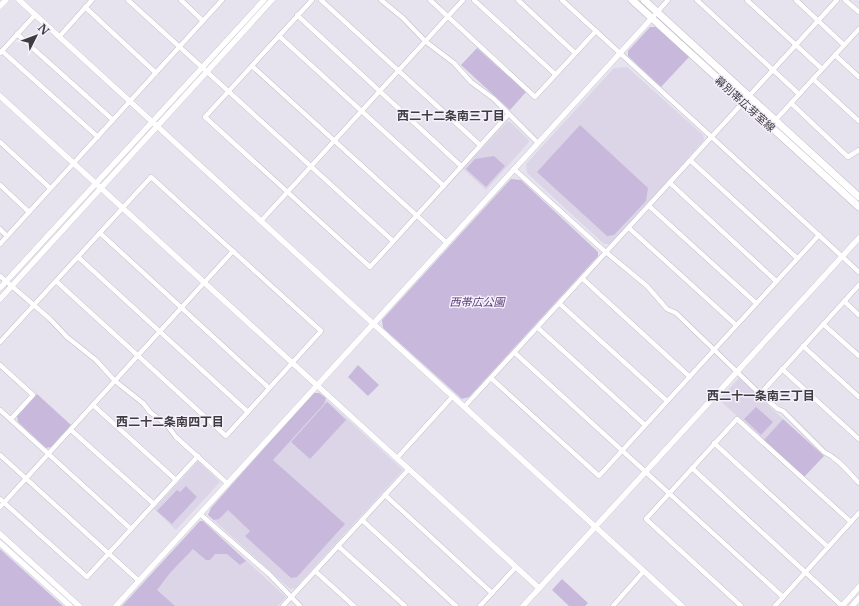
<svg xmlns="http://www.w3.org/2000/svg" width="859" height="606" viewBox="0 0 859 606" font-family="'Libre Baskerville','Noto Sans JP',serif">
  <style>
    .built { fill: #dcd5e7 }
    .green { fill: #c8b9dc }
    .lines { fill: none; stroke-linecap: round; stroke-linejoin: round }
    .minor-casing { stroke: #c0bcc7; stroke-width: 5.5 }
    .tertiary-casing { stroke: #c0bcc7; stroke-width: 6 }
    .primary-casing { stroke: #c0bcc7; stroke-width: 8 }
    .minor { stroke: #fff; stroke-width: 4.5 }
    .tertiary { stroke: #fff; stroke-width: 5.5 }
    .primary { stroke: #fff; stroke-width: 7 }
    .labels { text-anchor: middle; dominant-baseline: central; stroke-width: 3; stroke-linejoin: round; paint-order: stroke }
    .street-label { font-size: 11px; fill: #3d3c40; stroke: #f5f0fb }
    .park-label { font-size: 11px; font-style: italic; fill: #563c74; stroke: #f5f0fb }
    .neighbourhood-label { font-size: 12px; font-weight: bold; fill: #3d3c40; stroke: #f5f0fb }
  </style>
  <rect width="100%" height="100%" fill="#e7e3ee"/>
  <g class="built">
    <path d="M627,67L703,135L704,140L611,244H604L527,173L526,164L614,68Z"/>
    <path d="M507,122H510L528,139L529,142L486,190L463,169Z"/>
    <path d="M739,378L783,419L764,440L719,400Z"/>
    <path d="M319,393L403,470L295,588L290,589L208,515L211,508Z"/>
    <path d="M198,461L220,482L176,530L154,509Z"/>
    <path d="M200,521H203L286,597L278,606H122Z"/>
  </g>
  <g class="green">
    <path d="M650,27H656L689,57L661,87L628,56V51Z"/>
    <path d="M477,48L526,92L510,110L461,65Z"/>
    <path d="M580,125L648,188L646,201L614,235L607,236L537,172Z"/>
    <path d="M494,156L505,166L486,187L466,169L475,159Z"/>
    <path d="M511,179L521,180L598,252V256L469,397L462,399L383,328L382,320Z"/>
    <path d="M358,365L379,385L368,396L348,377Z"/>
    <path d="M313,393H319L326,398L324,404L273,460L345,524L297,577L291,578L245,536L250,531L228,510L219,519L214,520L208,515L211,508Z"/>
    <path d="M37,394L71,425L51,447L46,448L18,422L17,416Z"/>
    <path d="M327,402L346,420L310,459L291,442Z"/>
    <path d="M756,407L773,422L761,435L744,419Z"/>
    <path d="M783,419L824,456L804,477L764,440Z"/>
    <path d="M186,486L197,497L172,524L157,511L177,490L180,492Z"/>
    <path d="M200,521H203L246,561L240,565L227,554H215L210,560H206L193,549L170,573L157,590L175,606H122Z"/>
    <path d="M0,549L63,606H0Z"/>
    <path d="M562,579L588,603L585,606H569L552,590Z"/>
  </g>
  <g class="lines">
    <g class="minor-casing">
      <g id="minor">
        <path d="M128,0L393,241"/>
        <path d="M181,0L203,21"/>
        <path d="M312,0L205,117L370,267L508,115"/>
        <path d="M321,0L480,145"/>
        <path d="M381,0L403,18L425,41L454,63L471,82L494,99L538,143"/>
        <path d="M430,0L535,97L596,31"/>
        <path d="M474,0L555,74"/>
        <path d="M518,0L575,53"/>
        <path d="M562,0L859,272"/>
        <path d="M697,0L799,94"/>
        <path d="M747,0L822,69"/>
        <path d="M796,0L844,45"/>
        <path d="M845,0L859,12"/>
        <path d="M85,7L156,73"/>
        <path d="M297,15L461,166"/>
        <path d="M652,18L668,0"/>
        <path d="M17,34L113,120"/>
        <path d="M279,36L444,186"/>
        <path d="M59,37L92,0"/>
        <path d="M2,51L98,137"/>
        <path d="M0,53L35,15"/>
        <path d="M835,55L859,77"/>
        <path d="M252,66L447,243"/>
        <path d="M813,79L859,121"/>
        <path d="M791,103L848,157L859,150"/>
        <path d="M770,126L859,29"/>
        <path d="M0,142L50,188"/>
        <path d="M691,161L797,258"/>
        <path d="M514,169L601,248L647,286L667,309L676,313L760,394L778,409L783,411L824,452C839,459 848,472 859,483"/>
        <path d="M670,183L776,281"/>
        <path d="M0,185L29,212"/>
        <path d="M649,206L756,303"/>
        <path d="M261,221L463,0"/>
        <path d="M629,228L736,325"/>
        <path d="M0,229L7,236"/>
        <path d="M100,233L269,388"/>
        <path d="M0,244L222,0"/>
        <path d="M78,257L248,412"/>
        <path d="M0,276L50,319L67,337L96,360L115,381L143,403L150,412L167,425L176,437L228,484"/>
        <path d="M583,279L690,377"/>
        <path d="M844,301L859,315"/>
        <path d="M560,304L667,401"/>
        <path d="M823,324L859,356"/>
        <path d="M538,328L645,425"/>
        <path d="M0,342C51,287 101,232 151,177L321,331L226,436L56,281"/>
        <path d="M803,346L859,397"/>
        <path d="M515,353L783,597"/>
        <path d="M0,365L33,395L11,419"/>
        <path d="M782,369L859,439"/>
        <path d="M492,379L599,476L819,235"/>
        <path d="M760,394L859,285"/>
        <path d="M93,405L176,480"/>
        <path d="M465,406L837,0"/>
        <path d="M0,410L131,529"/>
        <path d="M71,430L154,504"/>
        <path d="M714,443L828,547"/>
        <path d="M0,455L139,581"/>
        <path d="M397,458L453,396"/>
        <path d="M692,468L842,606"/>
        <path d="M385,495L492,593"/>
        <path d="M0,499L87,577L198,456"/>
        <path d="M0,507L233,251"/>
        <path d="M200,514L269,574L300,606"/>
        <path d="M362,520L456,606"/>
        <path d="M338,546L405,606"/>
        <path d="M315,571L354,606"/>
        <path d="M283,606L409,469"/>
        <path d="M480,606L516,567"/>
        <path d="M613,606L644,571"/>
        <path d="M741,606L646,519L737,419L851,522"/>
        <path d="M775,606L859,513"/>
      </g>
    </g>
    <g class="tertiary-casing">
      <g id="tertiary">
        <path d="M19,0L682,606"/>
        <path d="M0,6L6,0"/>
        <path d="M0,96L539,588"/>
        <path d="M0,288L264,0"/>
        <path d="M0,299L272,0"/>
        <path d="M0,534L79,606"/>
        <path d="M0,543L70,606"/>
        <path d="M116,606L652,18"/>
        <path d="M523,606L859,238"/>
        <path d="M842,606L859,587"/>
        <path d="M852,606L859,598"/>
      </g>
    </g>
    <g class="primary-casing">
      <g id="primary">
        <path d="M632,0L859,207"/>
        <path d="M644,0L859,197"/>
      </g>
    </g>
    <use href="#minor" class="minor"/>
    <use href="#tertiary" class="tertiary"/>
    <use href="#primary" class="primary"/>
  </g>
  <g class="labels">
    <g class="street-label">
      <text transform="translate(745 104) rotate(42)">幕別帯広芽室線</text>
    </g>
    <g class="park-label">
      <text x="477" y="302">西帯広公園</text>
    </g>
    <g class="neighbourhood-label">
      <text x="451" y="115">西二十二条南三丁目</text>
      <text x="761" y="395">西二十一条南三丁目</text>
      <text x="170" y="421">西二十二条南四丁目</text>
    </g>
  </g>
  <g transform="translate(36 36) rotate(48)" stroke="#f5f0fb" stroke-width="3" paint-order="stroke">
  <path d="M0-3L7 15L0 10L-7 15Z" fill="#3d3c40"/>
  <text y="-6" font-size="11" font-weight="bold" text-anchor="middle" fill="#3d3c40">N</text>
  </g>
</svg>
